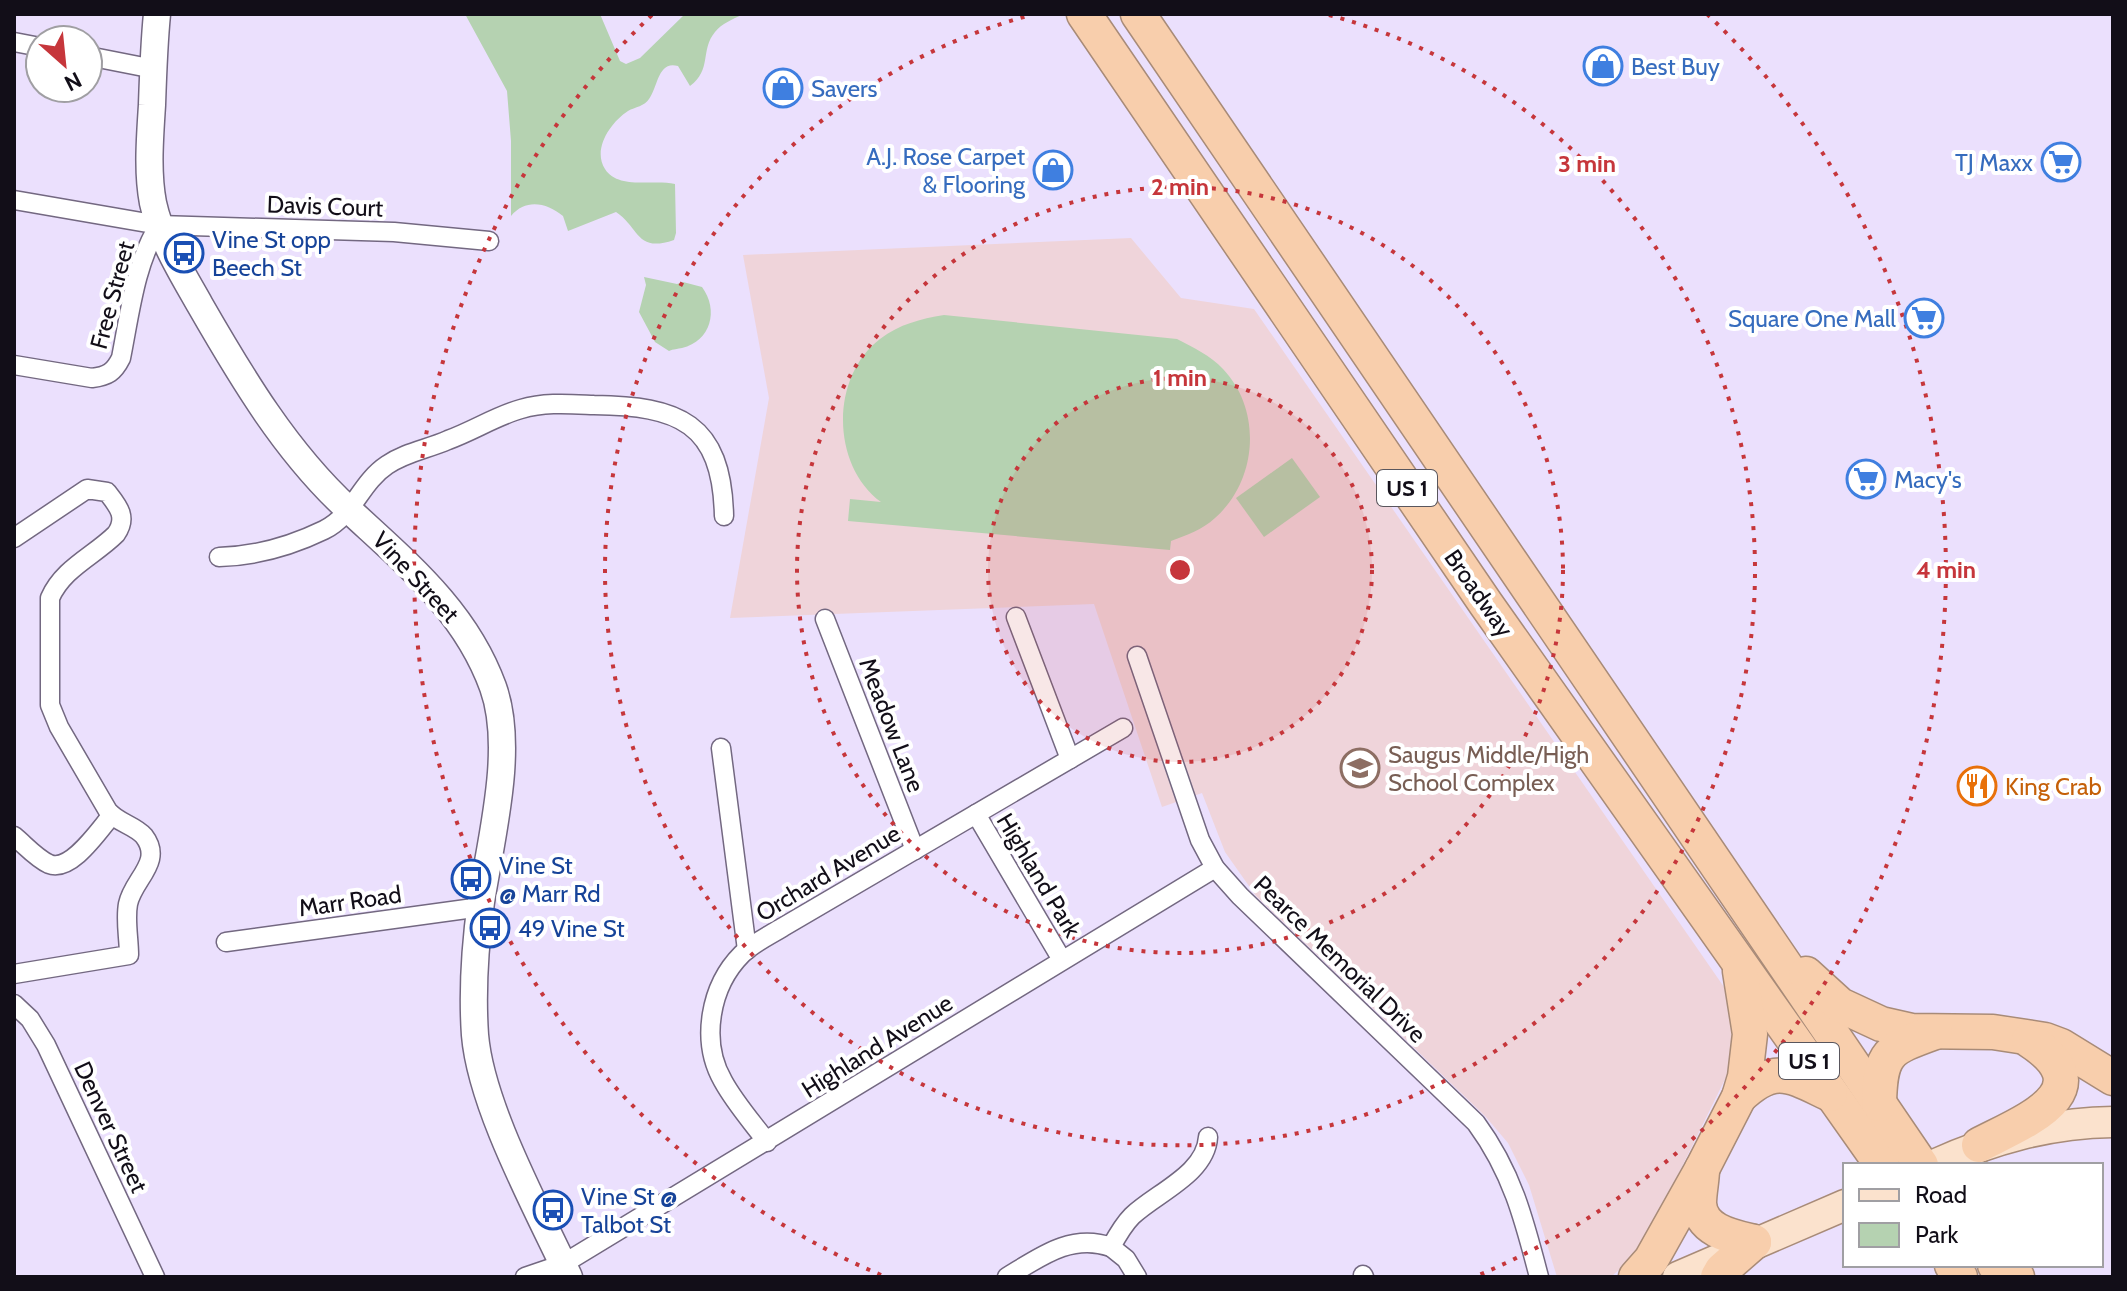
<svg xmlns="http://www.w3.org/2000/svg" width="2127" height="1291" viewBox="0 0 2127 1291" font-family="Cabin,sans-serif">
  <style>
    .education { fill: #efd4da }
    .green { fill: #b5d2b1 }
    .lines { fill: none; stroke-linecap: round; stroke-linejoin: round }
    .street-casing { stroke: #736881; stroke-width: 21 }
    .secondary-casing { stroke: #736881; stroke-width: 29 }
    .primary-casing { stroke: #a88b78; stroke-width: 33 }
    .highway-casing { stroke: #a88b78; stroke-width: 37 }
    .street { stroke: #fff; stroke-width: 18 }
    .secondary { stroke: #fff; stroke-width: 26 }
    .primary { stroke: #fbe2cd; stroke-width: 30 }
    .highway { stroke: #f8ceac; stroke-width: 34 }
    .ring { fill: none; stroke: #c6363b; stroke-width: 4; stroke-dasharray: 4 8 }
    .labels { text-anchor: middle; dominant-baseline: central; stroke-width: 8; stroke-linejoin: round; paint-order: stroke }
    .shield { fill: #fff; stroke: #59565d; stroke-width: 2 }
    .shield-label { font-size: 22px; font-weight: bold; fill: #120e18 }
    .shop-label { font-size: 24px; fill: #366cbe; stroke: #fff; text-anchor: start }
    .street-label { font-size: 24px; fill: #120e18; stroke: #fff }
    .transit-label { font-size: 24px; fill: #164399; stroke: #fff; text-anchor: start }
    .education-label { font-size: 24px; fill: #785e54; stroke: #fff; text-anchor: start }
    .food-label { font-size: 24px; fill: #c56008; stroke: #fff; text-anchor: start }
    .centre { fill: #c6363b; stroke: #fff; stroke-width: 4 }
    .ring-label { font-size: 24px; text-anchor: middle; font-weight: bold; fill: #c6363b; stroke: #fff; stroke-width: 8; stroke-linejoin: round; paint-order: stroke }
  </style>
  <rect width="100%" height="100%" fill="#ebe0fd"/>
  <path class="education" d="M1131,238L1181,298L1254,309L1724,987L1734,1025L1729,1071L1646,1240L1632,1258L1611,1277H1557L1529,1185L1508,1143L1485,1116L1256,896L1225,852L1202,793L1162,807L1094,604L730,618L769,398L743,255Z"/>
  <g class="green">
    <path d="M465,14H600L620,61L626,64L640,58L685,14H743C732,20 722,23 715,32C700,50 712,70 690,86L678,66C658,60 658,87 649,99C645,106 635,107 628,111C611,122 592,149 605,169C618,190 654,179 675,184L676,233L674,240C636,253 640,228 616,212L568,231L563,216C547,203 526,198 511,216V141L507,91Z"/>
    <path d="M644,277L677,284L683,282L702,287C719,310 711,341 682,348C678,349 673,349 669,351L655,342L639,312L646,285Z"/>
    <path d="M944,315L1177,339C1194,348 1210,355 1223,369C1263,411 1257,481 1215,518C1202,530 1187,535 1171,541L1170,550L848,521L850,499L881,502C831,465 830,377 880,339C900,324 920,319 944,315Z"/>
    <path d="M1292,458L1320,497L1264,537L1236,498Z"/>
  </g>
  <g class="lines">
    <g class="street-casing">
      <g id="street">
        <path d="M14,42L40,47"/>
        <path d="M88,56L154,69"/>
        <path d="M14,200L159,225L394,232L489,241"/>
        <path d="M14,365L92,378C108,376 114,372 121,358C130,313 135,264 159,225"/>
        <path d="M14,538L87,489L107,492C118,506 128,517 116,534C94,556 63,568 50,598V705L59,727L108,811C118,823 134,825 144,836C164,862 133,879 128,904C125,920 129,939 129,955L14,974"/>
        <path d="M219,557C256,556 291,546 324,530C354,515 360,483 387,465C406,452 428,449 448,440C473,431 496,416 521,409C545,402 569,404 594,405C678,406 722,422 724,516"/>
        <path d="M1016,617L1070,759"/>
        <path d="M825,619L915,850"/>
        <path d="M1137,656L1200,840L1215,868L1240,896L1476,1123C1512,1172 1524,1219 1539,1277"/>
        <path d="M721,748L747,950"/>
        <path d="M976,814L1062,960"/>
        <path d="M14,836C25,845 36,858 49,864C71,873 99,830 112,815"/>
        <path d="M226,942L481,907"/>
        <path d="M14,1004L30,1019L46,1045L155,1277"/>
        <path d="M767,1142C752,1122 735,1103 723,1081C700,1041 710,986 742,954C753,943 770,935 783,927L1123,728"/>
        <path d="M1363,1275L1364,1277"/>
        <path d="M525,1277L563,1264L1215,868"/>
        <path d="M1007,1277C1040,1257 1071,1233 1111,1247"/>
        <path d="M1137,1277L1126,1259L1111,1247C1117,1236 1123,1225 1132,1216C1156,1193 1206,1174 1208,1137"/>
      </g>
    </g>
    <g class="secondary-casing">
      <path id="secondary" d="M157,14C154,44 153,75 152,105C150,137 147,172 153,203C161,240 182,273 200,305C242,378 286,452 348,509C406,563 465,610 493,687C515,748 491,838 481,902C475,946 472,991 475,1035C481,1107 538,1210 569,1277"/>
    </g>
    <g class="primary-casing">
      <g id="primary">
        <path d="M1934,1165C1992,1139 2048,1123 2113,1122"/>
        <path d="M1678,1277L1845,1205"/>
      </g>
    </g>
    <g class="highway-casing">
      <g id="highway">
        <path d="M1084,14L1486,604L1882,1165"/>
        <path d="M1138,14L1921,1165"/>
        <path d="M1806,974L1840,1005L1881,1024L1912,1031L1993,1032L2045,1040L2061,1046L2113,1078"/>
        <path d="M1739,1097C1775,1063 1790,1075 1830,1094"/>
        <path d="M1879,1104C1880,1052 1888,1049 1935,1032"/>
        <path d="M1979,1145C2023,1122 2107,1091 2029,1040"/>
        <path d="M1702,1169C1702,1180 1699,1192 1699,1203C1700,1231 1733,1237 1754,1242"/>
        <path d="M1952,1265L1960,1277"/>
        <path d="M1995,1265L2017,1277"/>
        <path d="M1636,1277L1651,1260L1702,1169L1739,1097L1745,1077L1750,1034L1740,971"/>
        <path d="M1718,1277L1722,1270L1754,1242"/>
      </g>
    </g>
    <use href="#street" class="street"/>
    <use href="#secondary" class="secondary"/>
    <use href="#primary" class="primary"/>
    <use href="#highway" class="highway"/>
  </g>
  <circle cx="1180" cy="570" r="192" fill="#c6363b" fill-opacity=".12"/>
  <g class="ring">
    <circle cx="1180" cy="570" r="192"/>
    <circle cx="1180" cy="570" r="383"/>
    <path d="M1329 15A575 575 0 1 1 1031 15"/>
    <path d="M881 1275A766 766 0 0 1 653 14M1707 14A766 766 0 0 1 1479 1275"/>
  </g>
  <defs>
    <g id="shop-ring" transform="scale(2)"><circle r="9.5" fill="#fff" stroke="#3f7fe0" stroke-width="1.5"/><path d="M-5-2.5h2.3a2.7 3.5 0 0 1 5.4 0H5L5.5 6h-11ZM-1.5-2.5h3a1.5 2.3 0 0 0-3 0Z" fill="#3f7fe0"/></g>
    <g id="supermarket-ring" transform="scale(2)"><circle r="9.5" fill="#fff" stroke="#3f7fe0" stroke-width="1.5"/><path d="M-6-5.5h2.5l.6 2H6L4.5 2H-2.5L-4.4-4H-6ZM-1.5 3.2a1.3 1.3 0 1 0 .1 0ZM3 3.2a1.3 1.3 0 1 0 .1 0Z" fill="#3f7fe0"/></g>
    <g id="bus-ring" transform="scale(2)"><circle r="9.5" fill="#fff" stroke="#1a4fb4" stroke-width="1.5"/><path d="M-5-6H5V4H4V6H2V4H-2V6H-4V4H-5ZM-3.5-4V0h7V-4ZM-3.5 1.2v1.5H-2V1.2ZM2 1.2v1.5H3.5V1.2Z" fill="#1a4fb4"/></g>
    <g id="school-ring" transform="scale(2)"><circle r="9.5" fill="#fff" stroke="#8d6e63" stroke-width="1.5"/><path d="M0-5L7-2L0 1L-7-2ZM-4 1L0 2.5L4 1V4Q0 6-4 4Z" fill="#8d6e63"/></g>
    <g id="restaurant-ring" transform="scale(2)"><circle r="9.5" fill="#fff" stroke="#e8710a" stroke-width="1.5"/><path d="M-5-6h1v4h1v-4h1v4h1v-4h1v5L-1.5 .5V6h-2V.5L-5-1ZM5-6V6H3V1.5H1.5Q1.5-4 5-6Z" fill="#e8710a"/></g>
  </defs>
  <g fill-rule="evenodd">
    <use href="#shop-ring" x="1603" y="66"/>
    <use href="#shop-ring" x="783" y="88"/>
    <use href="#supermarket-ring" x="2061" y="162"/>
    <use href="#shop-ring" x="1053" y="170"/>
    <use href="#bus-ring" x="184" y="253"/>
    <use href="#supermarket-ring" x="1924" y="318"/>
    <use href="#supermarket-ring" x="1866" y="479"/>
    <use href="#school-ring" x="1360" y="768"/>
    <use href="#restaurant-ring" x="1977" y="786"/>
    <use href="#bus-ring" x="471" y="879"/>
    <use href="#bus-ring" x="490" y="928"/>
    <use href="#bus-ring" x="553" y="1210"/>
  </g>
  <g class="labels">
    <g class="shield">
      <rect x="1377" y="470" width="60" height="36" rx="6"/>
      <rect x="1779" y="1043" width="60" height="36" rx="6"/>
    </g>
    <g class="shield-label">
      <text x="1407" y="488">US 1</text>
      <text x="1809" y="1061">US 1</text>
    </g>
    <g class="shop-label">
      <text x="1631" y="66">Best Buy</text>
      <text x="811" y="88">Savers</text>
      <text x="1025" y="156" text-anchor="end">A.J. Rose Carpet<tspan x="1025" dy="28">&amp; Flooring</tspan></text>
      <text x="2033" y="162" text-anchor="end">TJ Maxx</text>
      <text x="1896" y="318" text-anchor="end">Square One Mall</text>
      <text x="1894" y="479">Macy's</text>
    </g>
    <g class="street-label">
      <text transform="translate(325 206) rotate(2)">Davis Court</text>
      <text transform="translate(112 295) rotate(-75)">Free Street</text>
      <text transform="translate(416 577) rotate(47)">Vine Street</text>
      <text transform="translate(1479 593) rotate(55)">Broadway</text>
      <text transform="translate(892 725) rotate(69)">Meadow Lane</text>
      <text transform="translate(828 873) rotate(-31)">Orchard Avenue</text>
      <text transform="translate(1039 875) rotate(59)">Highland Park</text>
      <text transform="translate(350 901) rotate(-8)">Marr Road</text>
      <text transform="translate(1340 959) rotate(44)">Pearce Memorial Drive</text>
      <text transform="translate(877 1046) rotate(-32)">Highland Avenue</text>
      <text transform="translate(111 1127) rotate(65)">Denver Street</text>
    </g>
    <g class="transit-label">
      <text x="212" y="239">Vine St opp<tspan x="212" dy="28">Beech St</tspan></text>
      <text x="499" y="865">Vine St<tspan x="499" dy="28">@ Marr Rd</tspan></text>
      <text x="518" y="928">49 Vine St</text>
      <text x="581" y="1196">Vine St @<tspan x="581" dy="28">Talbot St</tspan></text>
    </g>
    <g class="education-label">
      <text x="1388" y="754">Saugus Middle/High<tspan x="1388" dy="28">School Complex</tspan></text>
    </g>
    <g class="food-label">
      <text x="2005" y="786">King Crab</text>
    </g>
  </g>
  <circle cx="1180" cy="570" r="12" class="centre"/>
  <g class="ring-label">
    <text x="1587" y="172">3 min</text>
    <text x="1180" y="195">2 min</text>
    <text x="1180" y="386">1 min</text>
    <text x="1946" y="578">4 min</text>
  </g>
  <rect width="2127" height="1291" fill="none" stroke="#120e18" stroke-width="32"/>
  <rect x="1843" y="1163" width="260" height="104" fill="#ffffff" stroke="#a09fa3" stroke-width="2"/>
  <rect x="1859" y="1189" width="40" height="12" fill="#fbe2cd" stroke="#a09fa3" stroke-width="2"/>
  <text x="1915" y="1203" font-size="24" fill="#120e18">Road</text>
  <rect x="1859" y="1223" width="40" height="24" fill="#b5d2b1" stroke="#a09fa3" stroke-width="2"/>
  <text x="1915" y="1243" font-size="24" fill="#120e18">Park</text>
  <g transform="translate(64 64) rotate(153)"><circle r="38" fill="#ffffff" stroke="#a09fa3" stroke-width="2"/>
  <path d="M0-6L14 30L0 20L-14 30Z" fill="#c6363b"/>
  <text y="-12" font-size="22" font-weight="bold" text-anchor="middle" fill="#120e18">N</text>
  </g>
</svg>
